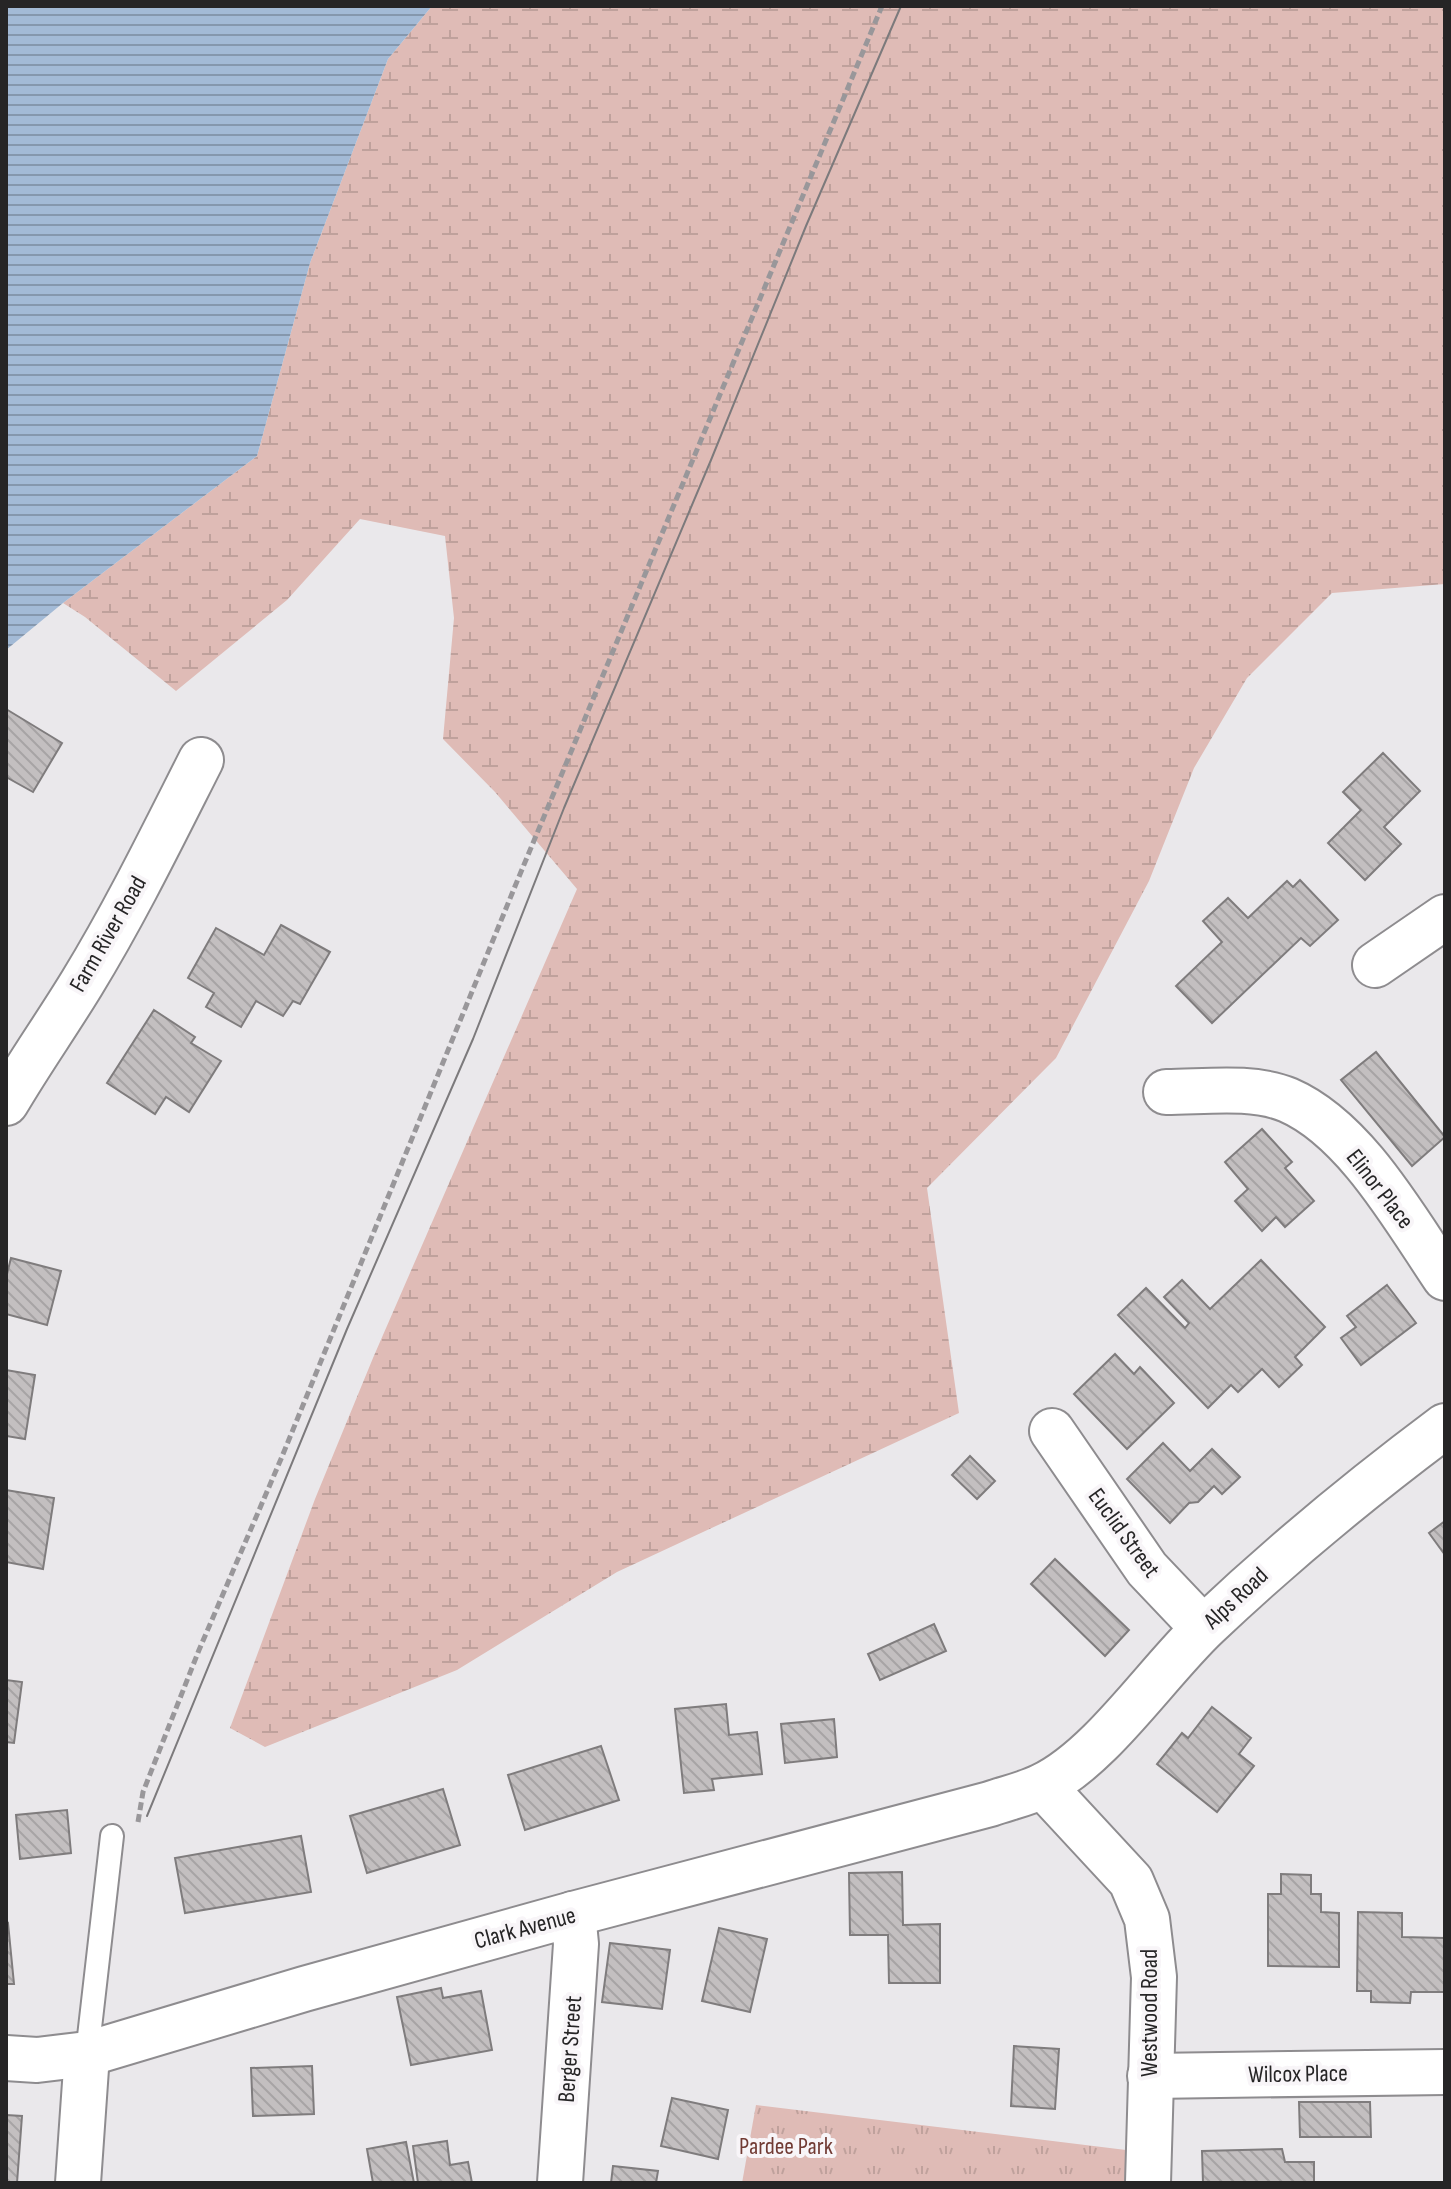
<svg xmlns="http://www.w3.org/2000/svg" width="1451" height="2189" viewBox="0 0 1451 2189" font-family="'Sofia Sans Condensed',sans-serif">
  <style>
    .wetland { fill: url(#wetland-marsh) }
    .park { fill: url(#park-tufts) }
    .water { fill: url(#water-rules) }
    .building { fill: url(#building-back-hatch); stroke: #7f7c7d; stroke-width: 2 }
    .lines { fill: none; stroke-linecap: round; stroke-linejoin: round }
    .service-casing { stroke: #8e8c8f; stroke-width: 26 }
    .minor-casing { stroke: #8e8c8f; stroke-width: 48 }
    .tertiary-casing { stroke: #8e8c8f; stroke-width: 48 }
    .path { stroke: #99979a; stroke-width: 5; stroke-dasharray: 8 4; stroke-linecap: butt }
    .service { stroke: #fff; stroke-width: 22 }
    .minor { stroke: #fff; stroke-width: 44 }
    .tertiary { stroke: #fff; stroke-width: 44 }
    .tram { stroke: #7c7a7c; stroke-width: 2 }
    .labels { text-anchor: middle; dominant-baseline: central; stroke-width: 8; stroke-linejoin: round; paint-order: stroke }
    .street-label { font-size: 24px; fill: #262526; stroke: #f8f5f8 }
    .park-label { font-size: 24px; fill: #713b34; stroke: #f8f5f8 }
  </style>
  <defs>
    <pattern id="wetland-marsh" width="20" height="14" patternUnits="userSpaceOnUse" patternTransform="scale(2)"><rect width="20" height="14" fill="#dfbbb6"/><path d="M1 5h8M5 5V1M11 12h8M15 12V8" fill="none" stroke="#bfa19c"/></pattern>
    <pattern id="park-tufts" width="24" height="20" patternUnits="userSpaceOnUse" patternTransform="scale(2)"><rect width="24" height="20" fill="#dfbbb6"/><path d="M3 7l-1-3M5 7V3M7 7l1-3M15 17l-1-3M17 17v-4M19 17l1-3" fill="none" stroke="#bfa19c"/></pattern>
    <pattern id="water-rules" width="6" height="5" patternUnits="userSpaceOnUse" patternTransform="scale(2)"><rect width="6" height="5" fill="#a3bad6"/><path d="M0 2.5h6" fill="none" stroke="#8597ad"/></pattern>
    <pattern id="building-back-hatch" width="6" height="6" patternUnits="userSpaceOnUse" patternTransform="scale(2)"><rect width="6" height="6" fill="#c3bfc0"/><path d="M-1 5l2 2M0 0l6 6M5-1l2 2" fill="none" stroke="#a7a4a5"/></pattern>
  </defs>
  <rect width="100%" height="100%" fill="#eae8eb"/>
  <path class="wetland" d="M432,6H1445V584L1332,593L1247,678L1194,768L1149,881L1056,1058L927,1188L959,1413L617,1572L457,1670L265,1747L230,1728L315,1499L373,1358L577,889L495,792L443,739L454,618L445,536L360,519L287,600L176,691L85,617L63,603L257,456L310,263L388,59Z"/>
  <path class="park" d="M756,2105L1126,2150V2183H742Z"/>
  <path class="water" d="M6,6H432L388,59L310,263L257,456L63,603L6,650Z"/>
  <g class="building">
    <path d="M6,709L62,743L33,792L6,777Z"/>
    <path d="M1383,753L1420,791L1384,827L1401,844L1365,880L1328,843L1361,810L1343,792Z"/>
    <path d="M1300,880L1338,920L1310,946L1301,938L1212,1023L1176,986L1222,942L1203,921L1228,898L1248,918L1287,881L1293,887Z"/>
    <path d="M281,925L330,952L300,1004L293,1001L283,1016L256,1001L241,1027L206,1007L214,993L188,978L216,928L264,955Z"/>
    <path d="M154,1010L195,1037L191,1043L221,1061L189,1112L166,1097L155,1114L107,1083Z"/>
    <path d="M1376,1052L1445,1137L1412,1166L1341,1080Z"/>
    <path d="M1262,1129L1292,1162L1285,1168L1314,1201L1285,1227L1276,1217L1262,1231L1235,1201L1248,1189L1225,1162Z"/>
    <path d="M11,1258L61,1271L47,1325L6,1314V1278Z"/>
    <path d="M1261,1260L1325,1327L1295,1357L1302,1365L1279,1387L1262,1369L1238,1392L1231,1385L1208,1408L1118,1315L1146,1288L1185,1328L1189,1323L1164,1297L1182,1280L1210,1309Z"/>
    <path d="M1387,1285L1416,1323L1361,1365L1341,1338L1356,1327L1347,1316Z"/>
    <path d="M1115,1354L1134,1374L1140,1367L1174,1403L1127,1449L1074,1394Z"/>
    <path d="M6,1370L35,1375L25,1439L6,1436Z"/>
    <path d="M1163,1443L1190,1471L1212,1449L1240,1477L1222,1494L1214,1486L1198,1502L1189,1503L1170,1523L1127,1479Z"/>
    <path d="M970,1456L995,1481L977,1499L952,1475Z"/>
    <path d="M6,1490L54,1498L43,1569L6,1562Z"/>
    <path d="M1445,1521V1555L1429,1533Z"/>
    <path d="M1055,1559L1129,1630L1105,1656L1031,1584Z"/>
    <path d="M934,1624L946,1651L880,1680L868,1654Z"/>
    <path d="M6,1680L22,1682L14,1743L6,1742Z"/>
    <path d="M726,1704L729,1735L757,1732L762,1774L712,1779L714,1790L684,1793L675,1709Z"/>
    <path d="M1212,1707L1251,1738L1239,1754L1254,1766L1217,1812L1157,1764L1182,1733L1188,1738Z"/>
    <path d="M834,1719L837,1757L785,1763L781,1724Z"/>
    <path d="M601,1746L619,1800L525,1830L508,1775Z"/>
    <path d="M443,1789L460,1845L367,1873L350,1816Z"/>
    <path d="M67,1810L71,1853L20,1859L16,1815Z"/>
    <path d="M301,1836L311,1892L185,1913L175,1858Z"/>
    <path d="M902,1872L903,1925L940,1924V1983H889L888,1935H850L849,1873Z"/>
    <path d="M1281,1874L1311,1875V1894H1321V1912L1339,1913V1967L1268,1966V1894H1281Z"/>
    <path d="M1358,1912L1402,1913V1937L1445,1938V1992H1411L1410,2003L1371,2002V1991H1357Z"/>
    <path d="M8,1923L14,1984H6V1924Z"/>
    <path d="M719,1928L767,1939L750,2012L702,2001Z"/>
    <path d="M610,1943L670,1950L662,2009L602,2002Z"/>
    <path d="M441,1988L443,1998L481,1991L492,2050L411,2065L397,1997Z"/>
    <path d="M1014,2046L1059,2049L1055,2109L1011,2106Z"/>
    <path d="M312,2066L314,2114L253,2116L251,2068Z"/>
    <path d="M672,2098L728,2110L718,2159L661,2146Z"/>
    <path d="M1299,2102H1370L1371,2137H1300Z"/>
    <path d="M6,2115L22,2116L17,2183H6Z"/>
    <path d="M447,2141L450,2165L468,2162L472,2183H418L413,2146Z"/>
    <path d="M406,2142L414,2183H373L367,2149Z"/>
    <path d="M1282,2149L1285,2162H1314V2183H1203L1202,2151Z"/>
    <path d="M613,2166L658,2171L656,2183H611Z"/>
  </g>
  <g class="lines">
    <g class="service-casing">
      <path id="service" d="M87,2054L112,1836"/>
    </g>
    <g class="minor-casing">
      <g id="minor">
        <path d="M1375,965L1445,917"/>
        <path d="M1166,1092C1204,1092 1252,1085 1288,1100C1355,1129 1405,1219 1445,1278"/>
        <path d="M6,1103C30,1062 57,1024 82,983C126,911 163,835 201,760"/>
        <path d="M1052,1431L1147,1569L1203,1628"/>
        <path d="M1043,1786L1131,1881L1147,1919L1154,1977L1148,2183"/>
        <path d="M1150,2076L1445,2072"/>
        <path d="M78,2183L87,2054"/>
        <path d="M560,2183L576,1944L573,1914"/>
      </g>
    </g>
    <g class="tertiary-casing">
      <path id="tertiary" d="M6,2058L37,2060L87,2054L304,1989L573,1914L990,1804C1007,1798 1026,1794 1042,1786C1101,1758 1158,1671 1207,1625C1283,1553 1362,1488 1445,1426"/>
    </g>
    <path class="path" d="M138,1822L143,1792L199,1650L281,1459L518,879L882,6"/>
    <use href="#service" class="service"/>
    <use href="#minor" class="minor"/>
    <use href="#tertiary" class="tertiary"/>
    <path class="tram" d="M147,1816L347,1329L473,1039L564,808L711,460L806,226L901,6"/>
  </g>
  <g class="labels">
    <g class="street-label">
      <text transform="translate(108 934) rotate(-60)">Farm River Road</text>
      <text transform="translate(1380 1189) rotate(52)">Elinor Place</text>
      <text transform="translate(1124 1533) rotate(54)">Euclid Street</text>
      <text transform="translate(1236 1598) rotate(-43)">Alps Road</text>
      <text transform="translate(525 1928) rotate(-15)">Clark Avenue</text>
      <text transform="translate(1149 2013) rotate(-90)">Westwood Road</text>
      <text transform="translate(570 2049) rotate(-86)">Berger Street</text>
      <text transform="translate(1298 2074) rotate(-1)">Wilcox Place</text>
    </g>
    <g class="park-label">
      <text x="786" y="2146">Pardee Park</text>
    </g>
  </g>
  <rect width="1451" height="2189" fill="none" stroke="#262526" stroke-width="16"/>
</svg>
